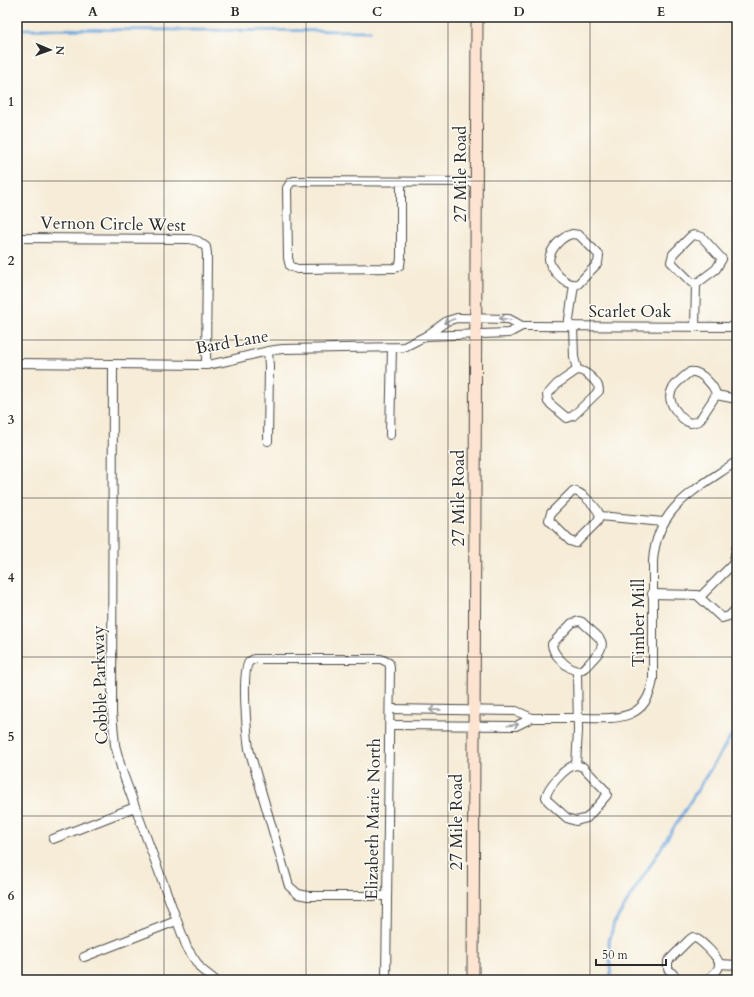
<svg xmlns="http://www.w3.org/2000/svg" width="754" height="997" viewBox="0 0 754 997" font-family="Cardo,serif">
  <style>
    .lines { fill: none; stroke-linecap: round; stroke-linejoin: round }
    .stream { stroke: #6fa7de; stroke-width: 3 }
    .street-casing { stroke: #494845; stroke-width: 10 }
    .secondary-casing { stroke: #494845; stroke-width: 13 }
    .street { stroke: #fff; stroke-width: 8 }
    .secondary { stroke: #fde4d0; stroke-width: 11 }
    .oneway { stroke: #a0a0a0 }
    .grid { fill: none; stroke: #2b2b2b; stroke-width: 1; stroke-opacity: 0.55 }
    .labels { text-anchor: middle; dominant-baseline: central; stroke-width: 3; stroke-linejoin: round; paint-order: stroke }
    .street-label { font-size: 17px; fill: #2b2b2b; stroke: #fdfcf7 }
    .neatline { fill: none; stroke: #2b2b2b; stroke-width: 1.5 }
    .grid-label { font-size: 13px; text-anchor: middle; font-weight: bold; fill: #2b2b2b }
  </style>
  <rect width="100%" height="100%" fill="#fdfcf7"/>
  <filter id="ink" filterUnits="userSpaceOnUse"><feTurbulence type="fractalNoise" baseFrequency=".025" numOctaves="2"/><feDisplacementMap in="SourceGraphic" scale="8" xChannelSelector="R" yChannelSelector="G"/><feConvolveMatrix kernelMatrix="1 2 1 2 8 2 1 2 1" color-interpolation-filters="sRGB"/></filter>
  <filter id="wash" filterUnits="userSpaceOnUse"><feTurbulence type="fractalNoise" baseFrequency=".012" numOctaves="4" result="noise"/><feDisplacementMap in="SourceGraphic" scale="16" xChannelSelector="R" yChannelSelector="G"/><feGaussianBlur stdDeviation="0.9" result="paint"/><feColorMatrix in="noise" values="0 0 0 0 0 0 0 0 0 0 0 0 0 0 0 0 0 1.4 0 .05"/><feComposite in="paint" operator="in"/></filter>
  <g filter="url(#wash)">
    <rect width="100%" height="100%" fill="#f6ecd7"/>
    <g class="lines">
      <g class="stream">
        <path d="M17,29L371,31"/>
        <path d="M611,980L609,942L614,923L737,727"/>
      </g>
    </g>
  </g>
  <g filter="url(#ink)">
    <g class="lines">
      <g class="street-casing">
        <g id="street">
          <path d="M401,182V258L400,265L395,268L297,269L290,266L288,258L287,188L291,182L294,181L477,182"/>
          <path d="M572,234L579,235L599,255L598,263L578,284C566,287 550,269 549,259C551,248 561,237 572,234Z"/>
          <path d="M694,235L702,237L722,259L716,269L696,284L691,282L671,262L673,254L691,236Z"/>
          <path d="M17,238L190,239L198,241L206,247L207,254L206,365"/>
          <path d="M522,326L737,327"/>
          <path d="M568,326L574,285"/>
          <path d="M573,326L574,357L577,370"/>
          <path d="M695,327L696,284"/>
          <path d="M17,363L206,365C232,362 257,351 283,349L404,347L426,336L447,321L457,318L509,319L522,326L509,333L426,336"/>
          <path d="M113,365L112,713L115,745L122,771L187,948L201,969L215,980"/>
          <path d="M577,370C585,370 600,383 599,391L573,416L567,418L548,402L547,395L557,384Z"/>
          <path d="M690,372C700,370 715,386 716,395L699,421L691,423C685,422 681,417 677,412C662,394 674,384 690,372Z"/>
          <path d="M716,395L737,399"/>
          <path d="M390,435L392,348"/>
          <path d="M268,441L269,366L268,351"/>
          <path d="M573,491C581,491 598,508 600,516L597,522L576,543L570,541L549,520L551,513Z"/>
          <path d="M600,516L663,522"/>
          <path d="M652,594L697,595L722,618L729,616L737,608"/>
          <path d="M700,597L733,564L737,546"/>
          <path d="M579,621L582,622C598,638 612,641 592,660C588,665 584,670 577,671C567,668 552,654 552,644L572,623Z"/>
          <path d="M532,718C550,718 568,718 585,718C619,719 647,720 653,679V561C657,506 696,490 737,461"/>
          <path d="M390,725L516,726L532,718L516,711L390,709"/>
          <path d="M576,765L583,767L606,791L607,795L587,818L576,821L567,818L548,801L546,797C547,788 566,766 576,765Z"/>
          <path d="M576,765L578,731L577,671"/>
          <path d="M53,839L135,807"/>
          <path d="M84,957L176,921"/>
          <path d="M719,964L737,965"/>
          <path d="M386,980L390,667L389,663L381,659H254C254,659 250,661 249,662C241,672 247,734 249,749L289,886L298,894L308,896H387"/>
          <path d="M679,980L668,969V961L689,940L693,937C700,939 720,958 719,965C719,971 711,976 707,980"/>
        </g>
      </g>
      <g class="secondary-casing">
        <path id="secondary" d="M473,980L477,17"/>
      </g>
      <use href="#street" class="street"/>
      <use href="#secondary" class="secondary"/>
    </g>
    <defs><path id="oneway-shaft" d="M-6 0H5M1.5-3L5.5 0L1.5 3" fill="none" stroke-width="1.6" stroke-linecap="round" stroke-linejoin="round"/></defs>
    <g class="oneway">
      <use href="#oneway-shaft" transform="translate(505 319) rotate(-172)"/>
      <use href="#oneway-shaft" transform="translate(449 321) rotate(159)"/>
      <use href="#oneway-shaft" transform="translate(435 710) rotate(-179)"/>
      <use href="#oneway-shaft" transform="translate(513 725) rotate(-7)"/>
    </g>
  </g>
  <path class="grid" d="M164,17V980M306,17V980M448,17V980M590,17V980M17,181H737M17,340H737M17,498H737M17,657H737M17,816H737"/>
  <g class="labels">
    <g class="street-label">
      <text transform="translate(460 174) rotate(-90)">27 Mile Road</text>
      <text transform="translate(113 224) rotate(1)">Vernon Circle West</text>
      <text x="630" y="311">Scarlet Oak</text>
      <text transform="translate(232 342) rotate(-10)">Bard Lane</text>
      <text transform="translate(458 498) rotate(-90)">27 Mile Road</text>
      <text transform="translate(638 623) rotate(-90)">Timber Mill</text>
      <text transform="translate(100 685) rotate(-92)">Cobble Parkway</text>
      <text transform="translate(373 819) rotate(-89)">Elizabeth Marie North</text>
      <text transform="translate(456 822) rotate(-90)">27 Mile Road</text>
    </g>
  </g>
  <rect width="754" height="997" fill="none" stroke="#fdfcf7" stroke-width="44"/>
  <g transform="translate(50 50) rotate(92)" stroke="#fdfcf7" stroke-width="3" paint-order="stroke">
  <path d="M0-3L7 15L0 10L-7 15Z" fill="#2b2b2b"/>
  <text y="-6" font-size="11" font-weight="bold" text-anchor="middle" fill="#2b2b2b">N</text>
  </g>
  <path d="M596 959v6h70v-6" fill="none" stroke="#2b2b2b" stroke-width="2"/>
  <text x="602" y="959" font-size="12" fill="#2b2b2b" stroke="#fdfcf7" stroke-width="3" paint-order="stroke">50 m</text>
  <rect x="22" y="22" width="710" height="953" class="neatline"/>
  <g class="grid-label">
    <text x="93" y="16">A</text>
    <text x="235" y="16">B</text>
    <text x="377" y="16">C</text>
    <text x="519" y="16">D</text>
    <text x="661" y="16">E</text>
    <text x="11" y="106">1</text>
    <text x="11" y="265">2</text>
    <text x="11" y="424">3</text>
    <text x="11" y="582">4</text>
    <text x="11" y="741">5</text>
    <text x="11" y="900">6</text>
  </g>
</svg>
